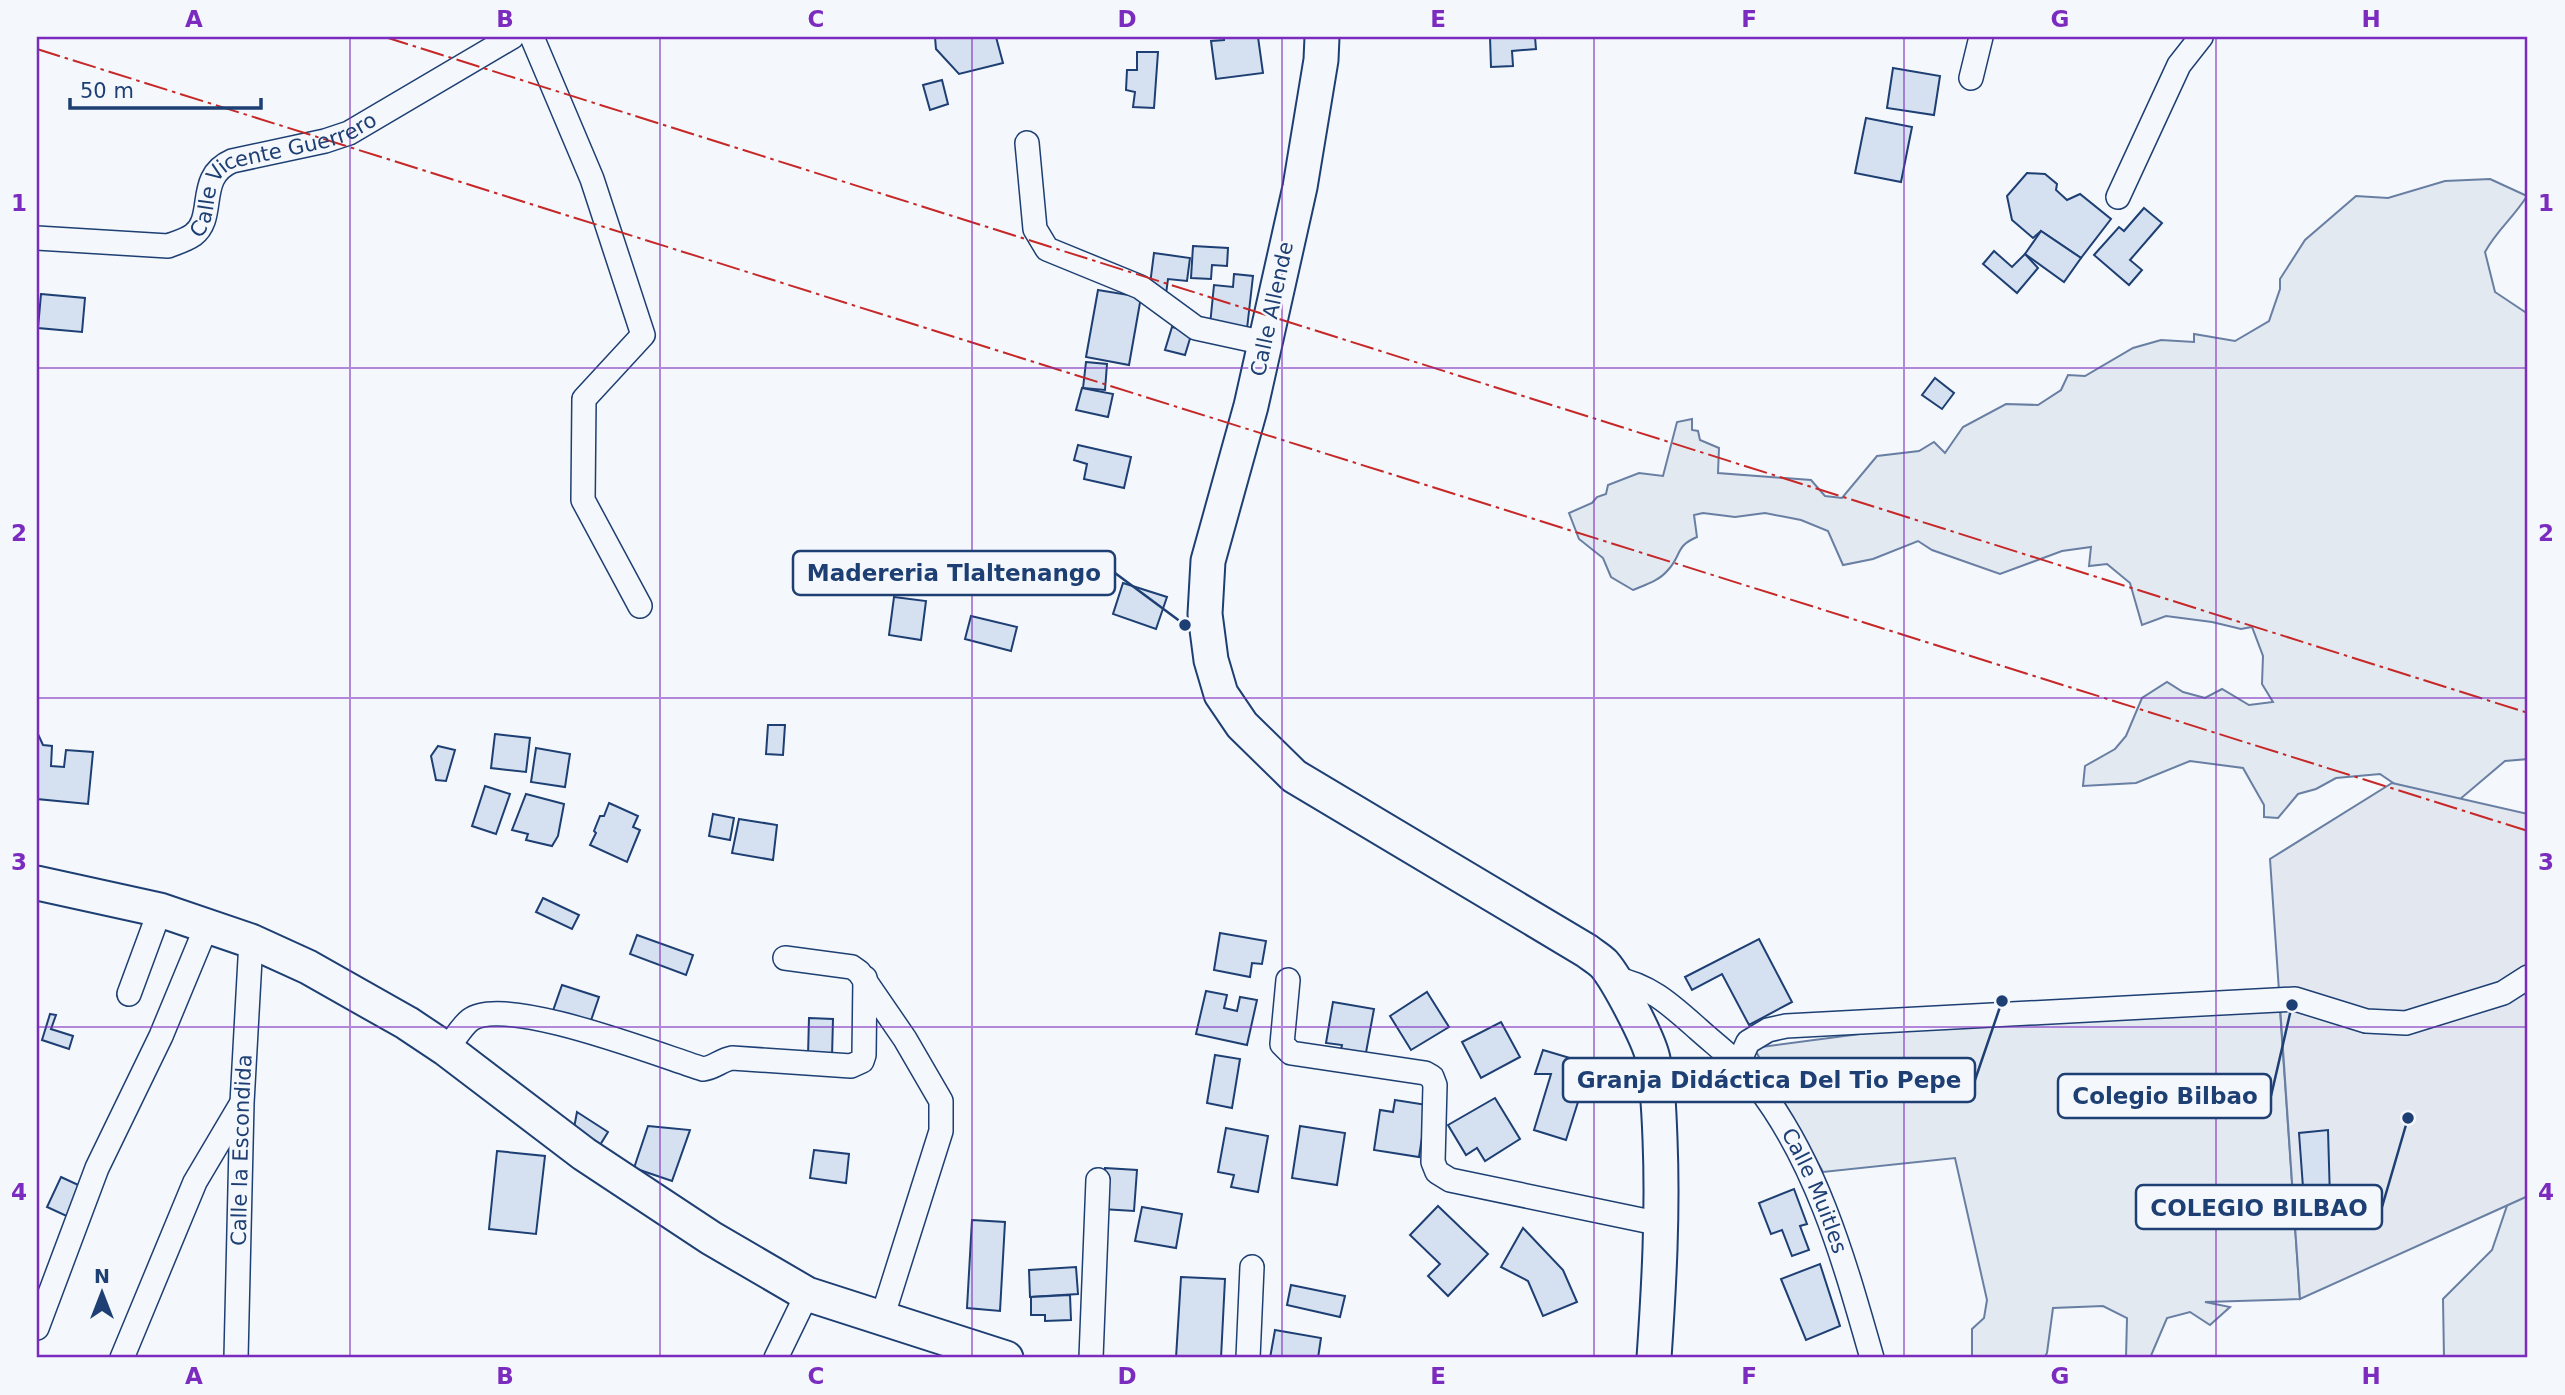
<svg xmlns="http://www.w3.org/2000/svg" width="2565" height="1395" viewBox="0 0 2565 1395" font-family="'DejaVu Sans',sans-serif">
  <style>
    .green { fill: #e3e9f0; stroke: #687fa3; stroke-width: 2 }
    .parking { fill: #e3e8f0; stroke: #687fa3; stroke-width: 2 }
    .building { fill: #d5e0f0; stroke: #1d3f73; stroke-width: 2 }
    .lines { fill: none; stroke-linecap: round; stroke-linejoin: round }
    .street-casing { stroke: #1d3f73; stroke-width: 26 }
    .secondary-casing { stroke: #1d3f73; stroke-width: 37 }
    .street { stroke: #f4f7fb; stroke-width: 23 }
    .secondary { stroke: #f4f7fb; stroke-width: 33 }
    .power { stroke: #c62828; stroke-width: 2; stroke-dasharray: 24 5 3.5 5; stroke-linecap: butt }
    .grid { fill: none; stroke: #7b2cbf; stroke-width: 2; stroke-opacity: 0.55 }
    .labels { text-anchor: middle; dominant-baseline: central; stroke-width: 5; stroke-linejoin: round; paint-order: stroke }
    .street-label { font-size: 21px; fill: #1d3f73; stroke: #f4f7fb }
    .leader { fill: none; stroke: #1d3f73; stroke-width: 2.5 }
    .callout-dot { fill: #1d3f73; stroke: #f4f7fb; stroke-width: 2.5 }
    .callout { fill: #f4f7fb; stroke: #1d3f73; stroke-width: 2.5 }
    .callout-label { font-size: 23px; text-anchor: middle; font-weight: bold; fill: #1d3f73 }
    .neatline { fill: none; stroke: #7b2cbf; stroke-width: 2.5 }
    .grid-label { font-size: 23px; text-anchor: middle; font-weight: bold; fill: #7b2cbf }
  </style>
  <rect width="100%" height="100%" fill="#f4f7fb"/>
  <g class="green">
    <path d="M2490,179L2527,196C2514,217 2496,231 2485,252L2495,292L2528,314V759L2505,761L2459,800L2402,789L2380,774L2336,778L2316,789L2298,794L2278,818L2264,817V805L2243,768L2190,761L2136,783L2083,786L2085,766L2115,749L2126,736L2142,698L2167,682L2183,692L2205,698L2222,689L2249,705L2273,702L2262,684L2263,656L2252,627L2241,629L2212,622L2166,616L2142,625L2130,583L2107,564L2089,566L2091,547L2062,551L2000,574L1932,550L1918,541L1873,559L1843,565L1828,531L1801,520L1765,513L1735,517L1703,513L1694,515L1697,537C1675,546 1682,555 1668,570C1659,581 1645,585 1633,590L1611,577L1603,558L1579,539L1569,513L1592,503L1597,497L1606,494L1608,485L1639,473L1663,476L1677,422L1692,419V430L1698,431L1700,440L1719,448L1718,473L1811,480L1825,496L1842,498L1877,456L1919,451L1934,442L1945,453L1963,427L2006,404L2038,405L2061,390L2068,375L2085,376L2133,348L2161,340L2194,342V334L2235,341L2269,321L2280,289V279L2305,240L2356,196L2388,198L2445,181Z"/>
    <path d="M2280,1010L2300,1299L2205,1302L2230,1307L2210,1325L2190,1312L2167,1318L2150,1358H2126L2127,1318L2103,1306L2053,1308L2047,1353L2044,1358H1972V1329L1984,1318L1987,1300L1955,1158L1823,1172L1754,1048L1928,1025Z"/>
    <path d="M2528,1164V1358H2444L2443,1299L2492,1250L2512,1191Z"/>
  </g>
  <path class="parking" d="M2392,783L2528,814V1196L2300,1299L2270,859Z"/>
  <g class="building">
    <path d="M935,37H996L1003,63L959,74L936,49Z"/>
    <path d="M1224,37H1258L1263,73L1216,79L1211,41L1224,40Z"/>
    <path d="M1490,37H1535L1536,49L1512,51L1513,66L1491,67Z"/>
    <path d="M1137,52H1158L1154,108L1133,107L1135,92L1126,90L1127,70H1137Z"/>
    <path d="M1893,68L1940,76L1934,115L1887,108Z"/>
    <path d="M942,80L948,104L930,110L923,85Z"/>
    <path d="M1866,118L1912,127L1901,182L1855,173Z"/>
    <path d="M2027,173L2045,174L2057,184L2056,190L2067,200L2080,194L2111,219L2081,258L2041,231L2033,238L2012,220L2007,196Z"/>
    <path d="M2144,208L2162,223L2130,260L2142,270L2129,285L2094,255L2119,227L2124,231Z"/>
    <path d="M2041,231L2081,258L2064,282L2025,254Z"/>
    <path d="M1193,246L1228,248L1227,266L1212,265L1211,279L1191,278Z"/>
    <path d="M1994,251L2012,267L2025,254L2038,268L2017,293L1983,264Z"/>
    <path d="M1154,253L1190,258L1187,281L1168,279L1166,294L1149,292Z"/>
    <path d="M1234,274L1253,276L1247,329L1210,325L1214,285L1233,287Z"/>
    <path d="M1098,290L1141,297L1129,365L1086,357Z"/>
    <path d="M41,294L85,298L82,332L38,328Z"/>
    <path d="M1172,327L1192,332L1185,355L1165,350Z"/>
    <path d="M1086,362L1107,364L1105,390L1083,388Z"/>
    <path d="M1935,378L1954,393L1942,409L1922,395Z"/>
    <path d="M1082,388L1113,394L1108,417L1076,410Z"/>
    <path d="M1078,445L1131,457L1124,488L1084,479L1087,464L1074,460Z"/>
    <path d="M1123,583L1167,597L1156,629L1113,614Z"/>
    <path d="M894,597L926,601L921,640L889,635Z"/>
    <path d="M971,616L1017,627L1011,651L965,639Z"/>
    <path d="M768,725H785L783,755L766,754Z"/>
    <path d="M37,732L43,745L52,746L51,766L64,767L66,750L93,752L88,804L37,799Z"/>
    <path d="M495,734L530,738L526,772L491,768Z"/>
    <path d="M438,746L455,750L446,781L436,780L431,756Z"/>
    <path d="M536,748L570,754L565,787L531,782Z"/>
    <path d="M485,786L510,794L496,834L472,826Z"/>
    <path d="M526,794L564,804L558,836L552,846L526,840L528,834L512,830Z"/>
    <path d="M609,803L638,816L633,827L640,830L627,862L590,845L596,833L594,831L600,816H604Z"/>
    <path d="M713,814L734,818L730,840L709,836Z"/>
    <path d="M739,819L777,825L773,860L732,853Z"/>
    <path d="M543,898L579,915L572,929L536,912Z"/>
    <path d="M1220,933L1266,941L1262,964L1252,963L1250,977L1214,970Z"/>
    <path d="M637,935L693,955L686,975L630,954Z"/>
    <path d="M1759,939L1792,1002L1749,1025L1722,974L1692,990L1685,977Z"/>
    <path d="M562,985L599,997L585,1038L548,1025Z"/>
    <path d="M1206,991L1227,995L1224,1008L1237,1011L1240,997L1257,1000L1247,1045L1196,1034Z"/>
    <path d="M1427,992L1449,1027L1411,1050L1390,1016Z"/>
    <path d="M1333,1002L1374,1009L1365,1058L1340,1054L1342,1045L1326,1043Z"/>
    <path d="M50,1014L56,1015L51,1029L73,1036L69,1049L42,1040Z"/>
    <path d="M809,1018L833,1019L832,1057L808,1056Z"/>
    <path d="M1501,1022L1520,1057L1481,1078L1462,1042Z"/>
    <path d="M1543,1050L1590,1064L1566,1140L1534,1130L1551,1074H1535Z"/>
    <path d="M1215,1055L1240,1059L1232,1108L1207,1103Z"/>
    <path d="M1495,1098L1520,1139L1485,1161L1477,1148L1466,1155L1448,1125Z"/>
    <path d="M1395,1100L1427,1105L1419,1157L1374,1150L1380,1110L1393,1112Z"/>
    <path d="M577,1112L608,1132L600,1145L574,1128Z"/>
    <path d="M648,1126L690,1130L672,1181L634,1168Z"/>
    <path d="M1300,1126L1345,1133L1337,1185L1292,1178Z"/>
    <path d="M1226,1128L1268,1136L1258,1192L1231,1187L1234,1175L1218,1172Z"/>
    <path d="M2328,1130L2330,1199L2304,1201L2299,1133Z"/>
    <path d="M814,1150L849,1154L846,1183L810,1178Z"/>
    <path d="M497,1151L545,1156L536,1234L489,1229Z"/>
    <path d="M1105,1168L1137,1170L1134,1211L1102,1209Z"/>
    <path d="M61,1177L87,1189L73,1219L47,1207Z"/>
    <path d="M1794,1189L1807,1224L1800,1226L1809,1250L1792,1256L1782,1230L1771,1234L1759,1203Z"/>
    <path d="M1438,1206L1488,1254L1448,1296L1428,1276L1440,1264L1410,1235Z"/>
    <path d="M1142,1207L1182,1214L1176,1248L1135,1241Z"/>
    <path d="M972,1220L1005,1222L1000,1311L967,1308Z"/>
    <path d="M1523,1228L1563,1270L1577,1302L1543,1316L1528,1281L1501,1267Z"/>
    <path d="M1820,1264L1840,1326L1806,1340L1781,1279Z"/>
    <path d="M1076,1267L1078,1294L1030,1297L1029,1270Z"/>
    <path d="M1181,1277L1225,1279L1221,1358H1176Z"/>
    <path d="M1291,1285L1345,1296L1340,1317L1287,1305Z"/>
    <path d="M1070,1295L1071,1320L1045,1321V1315H1031V1297Z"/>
    <path d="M1275,1330L1321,1338L1318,1358H1270Z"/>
  </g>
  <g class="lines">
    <g class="street-casing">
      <g id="street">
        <path d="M532,37L592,179L643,335L584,399L583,500L640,606"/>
        <path d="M1971,78L1981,37"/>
        <path d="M1027,143L1035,229L1047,249L1140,287L1196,328L1265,343"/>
        <path d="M2118,197L2179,65L2201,37"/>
        <path id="s1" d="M37,238L168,246C176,243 186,240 193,235C217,217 195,177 232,161L325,141L349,133L512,37"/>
        <path d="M785,958L852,967L859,972L905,1039L941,1101V1131L882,1318"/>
        <path id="s2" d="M1613,978C1650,985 1671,1005 1698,1029C1718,1047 1740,1063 1756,1084C1818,1163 1845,1264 1872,1358"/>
        <path d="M1288,980L1282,1044L1291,1053L1425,1073L1432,1077L1435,1085L1433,1162L1437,1172L1450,1180L1661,1224"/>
        <path d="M129,994L160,910"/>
        <path d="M446,1049C454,1041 461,1027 470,1020C504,994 661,1056 703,1069C714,1068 721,1060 732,1058L851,1066L862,1061L864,1055L865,978"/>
        <path d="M1738,1064L1748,1042L1768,1030L1786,1026L2295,999L2366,1021L2406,1023L2503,993L2528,977"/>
        <path d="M37,1328L97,1168L161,1036L207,925"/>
        <path d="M122,1358L195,1182L240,1106"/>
        <path id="s3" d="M236,1358L242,1103L251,941"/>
        <path d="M776,1358L807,1294"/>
        <path d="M1091,1358L1098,1180"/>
        <path d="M1248,1358L1252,1267"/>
      </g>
    </g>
    <g class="secondary-casing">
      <g id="secondary">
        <path d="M1322,37L1321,60L1300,187L1251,406L1208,561L1205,614L1211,660L1221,694L1242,725L1294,776L1587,951C1592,955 1599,959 1604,964C1617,979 1649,1039 1653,1059C1658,1085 1659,1112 1660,1139C1663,1212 1659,1285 1654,1358"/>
        <path d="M37,883L160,910L251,941L308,967L407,1023L446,1049L584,1154L711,1238L807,1294L1006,1358"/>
      </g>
    </g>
    <use href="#street" class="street"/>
    <use href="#secondary" class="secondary"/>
    <g class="power">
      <path d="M385,37L2528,713"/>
      <path d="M37,49L2528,831"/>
    </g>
  </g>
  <path class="grid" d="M350,37V1358M660,37V1358M972,37V1358M1282,37V1358M1594,37V1358M1904,37V1358M2216,37V1358M37,368H2528M37,698H2528M37,1027H2528"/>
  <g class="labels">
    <g class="street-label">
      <text stroke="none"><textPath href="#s1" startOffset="278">Calle Vicente Guerrero</textPath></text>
      <text transform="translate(1272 309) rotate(-78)">Calle Allende</text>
      <text stroke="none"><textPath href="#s3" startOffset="208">Calle la Escondida</textPath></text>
      <text stroke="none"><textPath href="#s2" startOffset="303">Calle Muitles</textPath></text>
    </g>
  </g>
  <path class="leader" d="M1185 625L1115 573M2002 1001L1975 1080M2292 1005L2271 1096M2408 1118L2382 1207"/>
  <g class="callout-dot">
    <circle cx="1185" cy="625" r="7"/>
    <circle cx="2002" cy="1001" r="7"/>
    <circle cx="2292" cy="1005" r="7"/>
    <circle cx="2408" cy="1118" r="7"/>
  </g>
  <g class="callout">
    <rect x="793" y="551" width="322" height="44" rx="7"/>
    <rect x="1563" y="1058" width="412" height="44" rx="7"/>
    <rect x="2058" y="1074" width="213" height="44" rx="7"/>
    <rect x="2136" y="1185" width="246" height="44" rx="7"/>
  </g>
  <g class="callout-label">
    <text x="954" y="581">Madereria Tlaltenango</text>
    <text x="1769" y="1088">Granja Didáctica Del Tio Pepe</text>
    <text x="2165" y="1104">Colegio Bilbao</text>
    <text x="2259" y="1216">COLEGIO BILBAO</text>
  </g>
  <rect width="2565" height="1395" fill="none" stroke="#f4f7fb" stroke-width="77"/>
  <g transform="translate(102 1293)" stroke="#f4f7fb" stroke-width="5" paint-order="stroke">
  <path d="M0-5L12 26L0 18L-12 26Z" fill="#1d3f73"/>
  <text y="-10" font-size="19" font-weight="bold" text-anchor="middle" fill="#1d3f73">N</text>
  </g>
  <path d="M70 98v10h191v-10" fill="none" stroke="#1d3f73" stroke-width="3.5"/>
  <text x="80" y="98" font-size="21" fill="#1d3f73" stroke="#f4f7fb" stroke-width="5" paint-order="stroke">50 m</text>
  <rect x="38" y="38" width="2488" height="1318" class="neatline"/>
  <g class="grid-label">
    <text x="194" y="27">A</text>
    <text x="505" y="27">B</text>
    <text x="816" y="27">C</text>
    <text x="1127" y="27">D</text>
    <text x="1438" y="27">E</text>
    <text x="1749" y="27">F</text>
    <text x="2060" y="27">G</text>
    <text x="2371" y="27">H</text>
    <text x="19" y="211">1</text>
    <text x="2546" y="211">1</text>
    <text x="19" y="541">2</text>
    <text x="2546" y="541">2</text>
    <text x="19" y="870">3</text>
    <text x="2546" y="870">3</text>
    <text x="19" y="1200">4</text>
    <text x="2546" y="1200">4</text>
    <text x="194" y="1384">A</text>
    <text x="505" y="1384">B</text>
    <text x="816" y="1384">C</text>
    <text x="1127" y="1384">D</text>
    <text x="1438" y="1384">E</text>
    <text x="1749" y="1384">F</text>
    <text x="2060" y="1384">G</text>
    <text x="2371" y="1384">H</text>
  </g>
</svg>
